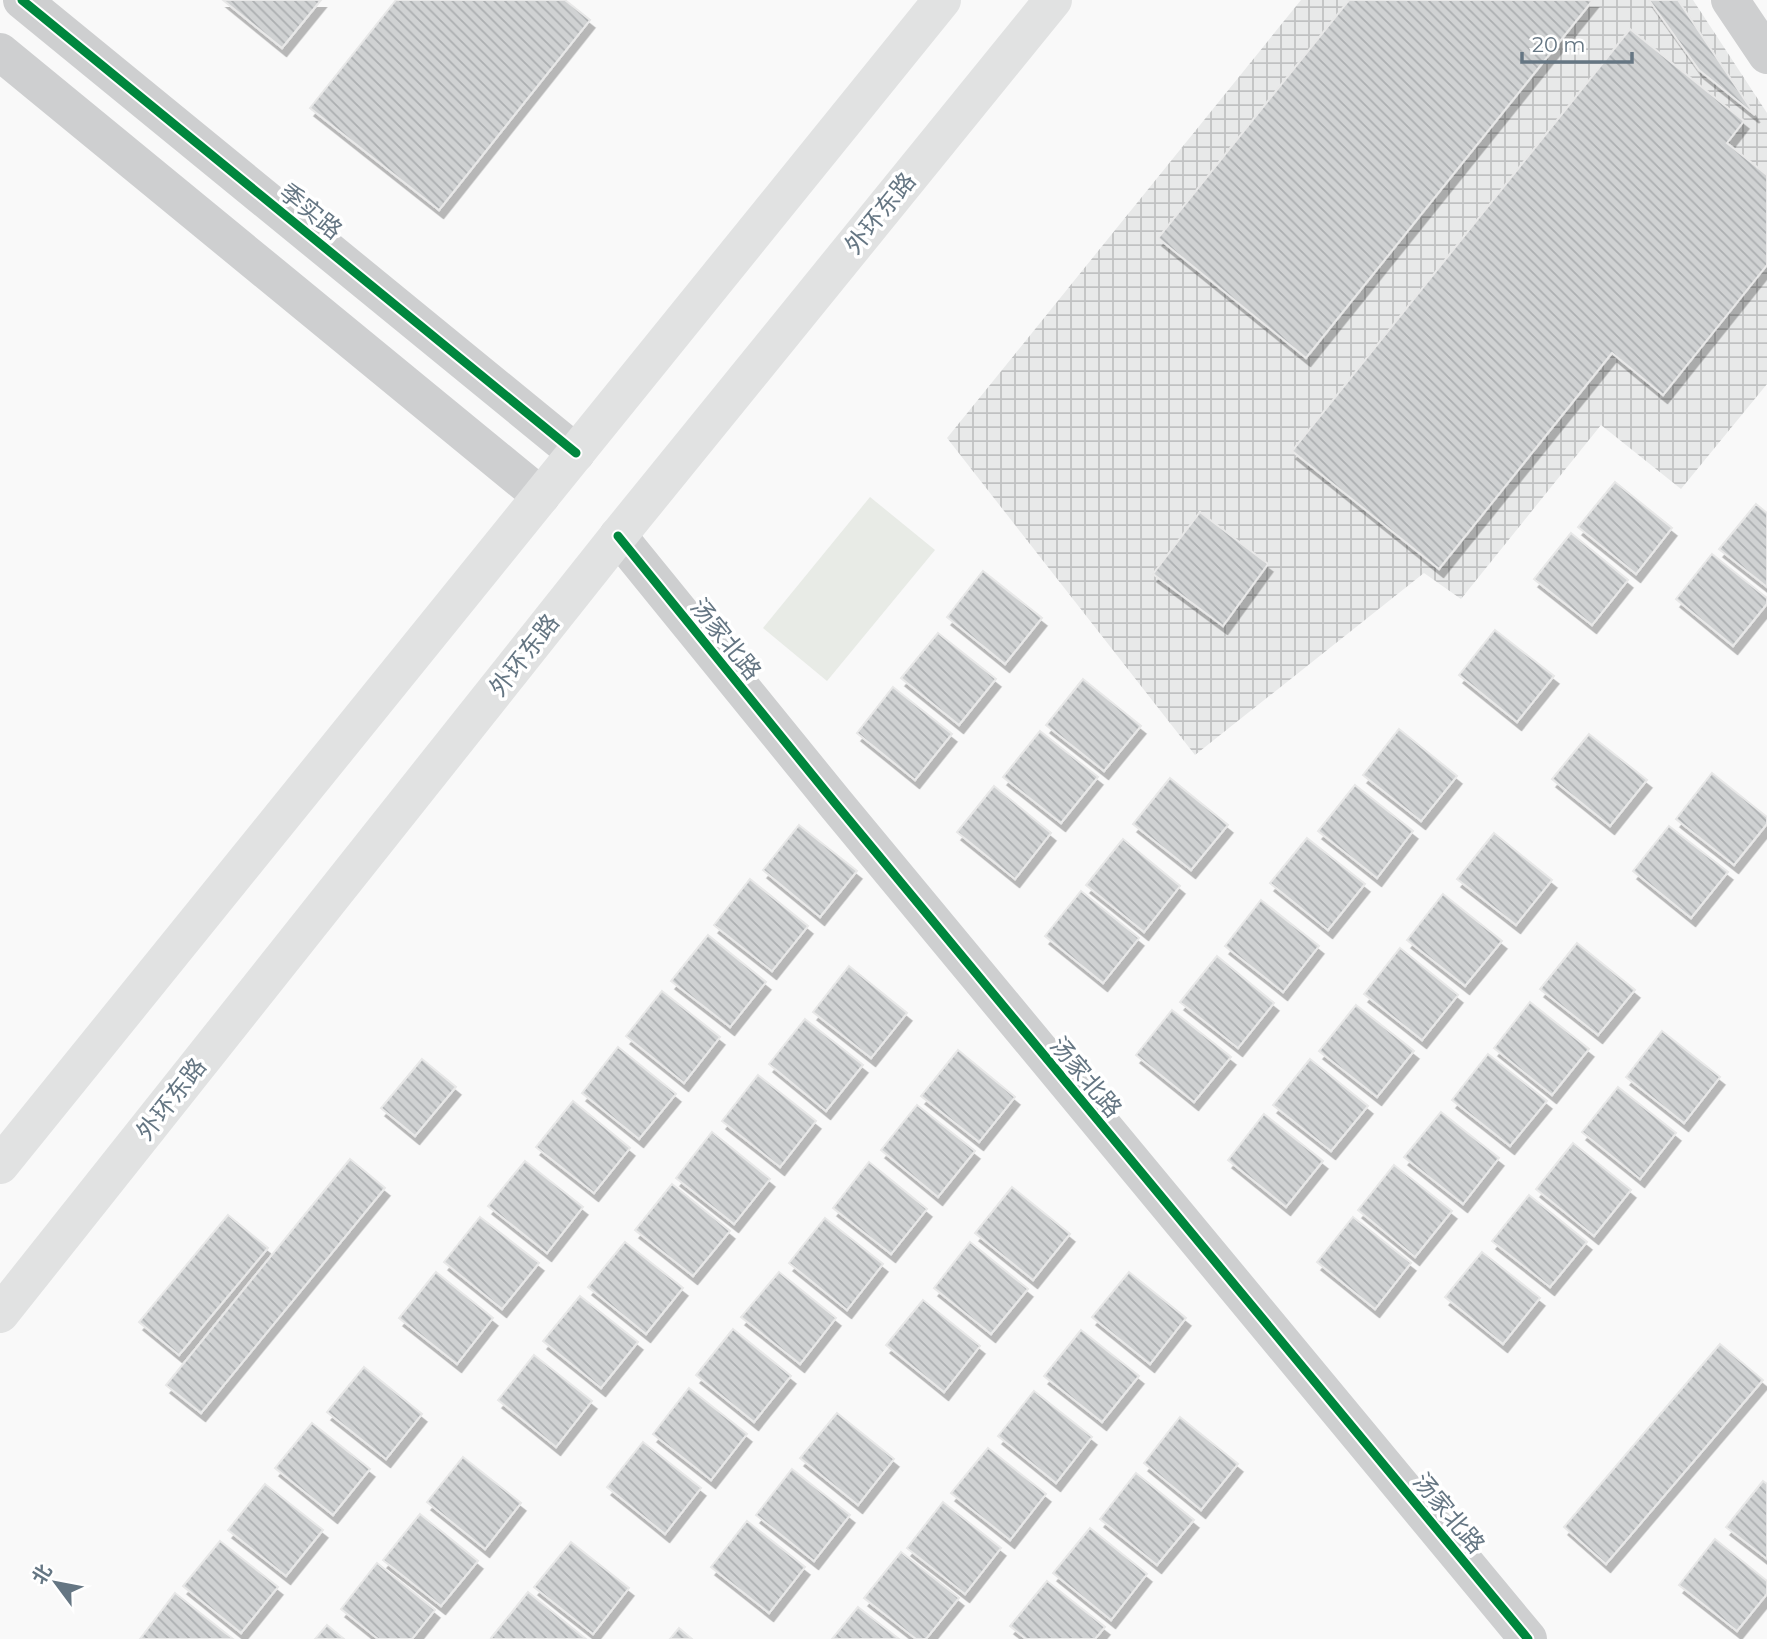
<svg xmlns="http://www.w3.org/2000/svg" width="1767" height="1639" viewBox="0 0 1767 1639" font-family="Montserrat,'Noto Sans SC',sans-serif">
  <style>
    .industrial { fill: url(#industrial-grid) }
    .green { fill: #e8ebe6 }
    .building { fill: url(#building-back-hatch); stroke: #e8e8e8; stroke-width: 2; filter: url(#shadow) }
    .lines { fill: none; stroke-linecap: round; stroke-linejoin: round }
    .minor { stroke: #cecfd0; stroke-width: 38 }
    .highway { stroke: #e1e2e2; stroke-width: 38 }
    .cycleway-casing { stroke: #fff; stroke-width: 13 }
    .cycleway { stroke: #00873e; stroke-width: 9 }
    .labels { text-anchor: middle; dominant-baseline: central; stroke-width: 7; stroke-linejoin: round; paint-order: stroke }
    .street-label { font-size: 24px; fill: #657683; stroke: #fff }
  </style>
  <defs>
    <pattern id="industrial-grid" width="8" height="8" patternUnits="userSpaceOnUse" patternTransform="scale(1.75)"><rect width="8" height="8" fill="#e8e9e9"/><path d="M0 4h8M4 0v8" fill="none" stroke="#c0c1c2"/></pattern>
    <pattern id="building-back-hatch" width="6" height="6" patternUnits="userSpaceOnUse" patternTransform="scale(1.75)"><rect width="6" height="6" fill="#d0d2d3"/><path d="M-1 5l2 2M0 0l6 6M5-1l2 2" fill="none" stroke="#acafb1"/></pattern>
    <filter id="shadow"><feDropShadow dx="4.5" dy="8" stdDeviation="0" flood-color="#0004"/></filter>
  </defs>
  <rect width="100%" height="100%" fill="#f9f9f9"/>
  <path class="industrial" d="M1301,0H1693L1767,113V384L1681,489L1601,425L1461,599L1424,573L1195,755L947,438Z"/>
  <path class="green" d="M870,497L935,550L827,681L763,628Z"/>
  <g class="building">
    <path d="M223,0H321L282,48Z"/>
    <path d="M396,0H565L590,20L439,210L310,108Z"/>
    <path d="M1349,0H1593L1306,358L1158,238Z"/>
    <path d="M1649,0H1678L1755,115L1699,70Z"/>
    <path d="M1630,29L1744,121L1727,143L1767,175V265L1663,395L1612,353L1439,569L1292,451Z"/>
    <path d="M1615,482L1672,528L1636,574L1578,527Z"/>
    <path d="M1756,504L1767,513V587L1719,549Z"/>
    <path d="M1200,512L1268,564L1223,626L1153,574Z"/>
    <path d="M1571,533L1628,580L1592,625L1534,579Z"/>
    <path d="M1712,554L1767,598V604L1733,646L1676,599Z"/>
    <path d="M983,571L1042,618L1005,664L947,617Z"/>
    <path d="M1495,630L1554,676L1517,722L1459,675Z"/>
    <path d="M938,633L996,679L959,725L901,678Z"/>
    <path d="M1083,679L1141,726L1104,771L1046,725Z"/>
    <path d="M893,687L952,734L915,780L857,733Z"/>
    <path d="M1399,729L1457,776L1421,821L1363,775Z"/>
    <path d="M1040,731L1098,777L1061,823L1003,777Z"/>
    <path d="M1589,734L1647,780L1610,826L1552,779Z"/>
    <path d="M1712,773L1767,817V824L1734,865L1676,819Z"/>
    <path d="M1170,778L1228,825L1191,870L1133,824Z"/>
    <path d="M1355,785L1413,831L1377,878L1318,831Z"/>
    <path d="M994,786L1051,833L1015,879L957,832Z"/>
    <path d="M799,825L857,871L820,917L763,870Z"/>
    <path d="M1669,826L1728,872L1691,918L1633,871Z"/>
    <path d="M1494,833L1552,880L1516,925L1457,879Z"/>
    <path d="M1307,838L1365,884L1328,930L1270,883Z"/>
    <path d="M1123,839L1180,886L1144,932L1086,885Z"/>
    <path d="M750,879L808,926L772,971L714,925Z"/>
    <path d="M1081,891L1139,938L1103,983L1045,936Z"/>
    <path d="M1443,894L1502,941L1465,986L1407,940Z"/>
    <path d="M1261,900L1319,946L1283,992L1225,946Z"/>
    <path d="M708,935L766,982L730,1027L671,981Z"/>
    <path d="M1577,943L1635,990L1598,1035L1540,989Z"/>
    <path d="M1400,948L1458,995L1422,1040L1364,994Z"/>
    <path d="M1217,956L1274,1003L1238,1048L1180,1002Z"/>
    <path d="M849,966L907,1013L871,1058L813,1012Z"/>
    <path d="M662,991L720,1037L684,1083L626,1036Z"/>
    <path d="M1530,1002L1589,1049L1552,1095L1494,1048Z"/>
    <path d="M1356,1005L1414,1051L1377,1097L1319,1051Z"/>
    <path d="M1172,1010L1231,1057L1194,1102L1136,1055Z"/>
    <path d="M805,1019L863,1065L826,1111L769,1064Z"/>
    <path d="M1662,1031L1720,1077L1684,1123L1626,1077Z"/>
    <path d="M618,1047L676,1094L639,1139L582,1093Z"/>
    <path d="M958,1050L1015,1097L979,1142L921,1096Z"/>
    <path d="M1488,1054L1547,1101L1510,1146L1452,1100Z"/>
    <path d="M422,1059L456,1087L415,1136L381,1108Z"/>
    <path d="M1310,1059L1368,1106L1331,1151L1273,1105Z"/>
    <path d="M758,1075L816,1121L780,1167L722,1121Z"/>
    <path d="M1618,1087L1676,1133L1640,1179L1582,1132Z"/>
    <path d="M573,1101L630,1148L594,1193L536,1147Z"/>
    <path d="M917,1105L975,1151L938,1197L881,1150Z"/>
    <path d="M1441,1112L1499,1158L1463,1204L1404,1157Z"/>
    <path d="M1264,1114L1323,1161L1286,1207L1228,1160Z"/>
    <path d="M712,1132L770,1179L734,1224L676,1178Z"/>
    <path d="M1573,1143L1631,1190L1594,1236L1536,1189Z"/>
    <path d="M350,1159L385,1188L201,1413L166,1385Z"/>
    <path d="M525,1161L583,1207L547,1253L488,1206Z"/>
    <path d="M869,1162L927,1209L891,1254L833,1208Z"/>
    <path d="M1394,1165L1452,1211L1415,1257L1358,1210Z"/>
    <path d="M672,1184L730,1231L693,1276L635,1230Z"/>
    <path d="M1012,1187L1070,1234L1033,1280L975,1233Z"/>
    <path d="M1529,1195L1587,1242L1550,1287L1492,1241Z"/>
    <path d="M228,1215L268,1248L179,1355L139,1322Z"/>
    <path d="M480,1217L539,1263L502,1309L444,1262Z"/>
    <path d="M1353,1217L1411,1263L1375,1309L1317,1262Z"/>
    <path d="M825,1218L883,1264L847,1310L789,1263Z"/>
    <path d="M625,1242L683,1288L646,1334L588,1287Z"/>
    <path d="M970,1242L1028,1289L991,1334L934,1288Z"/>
    <path d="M1482,1252L1540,1298L1503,1344L1445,1297Z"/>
    <path d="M436,1272L493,1318L457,1364L399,1318Z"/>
    <path d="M779,1272L836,1318L800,1364L741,1317Z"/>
    <path d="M1129,1272L1186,1318L1150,1364L1092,1317Z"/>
    <path d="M580,1296L638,1342L601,1388L543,1341Z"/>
    <path d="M923,1300L980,1346L944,1392L886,1345Z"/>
    <path d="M733,1329L791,1376L754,1422L696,1375Z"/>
    <path d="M1081,1330L1139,1376L1102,1422L1044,1376Z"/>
    <path d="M1720,1344L1763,1380L1606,1564L1564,1527Z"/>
    <path d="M534,1355L592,1401L556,1447L498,1400Z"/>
    <path d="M364,1367L422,1414L386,1459L327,1412Z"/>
    <path d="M689,1388L747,1434L711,1480L653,1434Z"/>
    <path d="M1034,1391L1092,1437L1056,1483L998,1436Z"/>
    <path d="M837,1413L894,1459L858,1505L800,1458Z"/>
    <path d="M1180,1417L1238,1464L1201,1510L1144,1463Z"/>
    <path d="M312,1423L370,1469L333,1515L275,1468Z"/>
    <path d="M643,1442L701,1488L665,1534L607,1487Z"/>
    <path d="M988,1448L1046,1494L1010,1540L951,1493Z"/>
    <path d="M463,1457L521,1503L485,1549L427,1502Z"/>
    <path d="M792,1469L850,1515L814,1561L756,1515Z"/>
    <path d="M1136,1473L1194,1520L1157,1565L1100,1519Z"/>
    <path d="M1763,1481L1767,1484V1559L1726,1527Z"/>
    <path d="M265,1484L323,1530L286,1576L228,1530Z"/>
    <path d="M943,1502L1001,1548L965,1594L907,1548Z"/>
    <path d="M420,1514L478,1561L441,1606L383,1560Z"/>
    <path d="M747,1521L805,1567L769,1613L711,1567Z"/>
    <path d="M1090,1528L1147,1574L1111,1620L1053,1573Z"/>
    <path d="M1715,1539L1767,1581V1594L1737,1631L1679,1585Z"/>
    <path d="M220,1541L278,1587L241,1633L183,1586Z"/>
    <path d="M571,1542L629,1588L593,1634L534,1587Z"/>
    <path d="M901,1552L959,1598L926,1639H916L864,1598Z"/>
    <path d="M377,1563L435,1610L412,1639H378L341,1609Z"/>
    <path d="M1047,1581L1105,1627L1095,1639H1026L1010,1626Z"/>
    <path d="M528,1592L586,1639H493L491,1638Z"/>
    <path d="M175,1593L233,1639H140Z"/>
    <path d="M858,1607L899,1639H832Z"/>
    <path d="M327,1625L344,1639H315Z"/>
    <path d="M679,1628L692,1639H670Z"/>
  </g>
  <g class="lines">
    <g class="minor">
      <path d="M22,0L576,453"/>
      <path d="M1730,0L1767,55"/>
      <path d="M0,52L541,496"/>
      <path d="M618,536L835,803L1528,1639"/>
    </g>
    <g class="highway">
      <path d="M0,1165L942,0"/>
      <path d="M0,1314L618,536L1053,0"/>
    </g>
    <g class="cycleway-casing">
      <g id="cycleway">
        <path d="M22,0L576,453"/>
        <path d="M618,536L835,803L1528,1639"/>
      </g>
    </g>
    <use href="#cycleway" class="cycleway"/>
  </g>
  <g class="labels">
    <g class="street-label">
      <text transform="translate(311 211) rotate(39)">季实路</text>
      <text transform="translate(880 213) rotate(-51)">外环东路</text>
      <text transform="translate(726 639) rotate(51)">汤家北路</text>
      <text transform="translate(524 655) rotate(-52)">外环东路</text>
      <text transform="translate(1086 1077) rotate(50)">汤家北路</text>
      <text transform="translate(171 1099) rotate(-52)">外环东路</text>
      <text transform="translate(1449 1513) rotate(50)">汤家北路</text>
    </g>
  </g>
  <g transform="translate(56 1583) rotate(302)" stroke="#ffffff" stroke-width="5" paint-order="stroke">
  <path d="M0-5L12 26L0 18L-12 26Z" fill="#657683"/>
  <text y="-10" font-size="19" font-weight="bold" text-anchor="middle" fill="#657683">北</text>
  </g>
  <path d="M1522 52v10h110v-10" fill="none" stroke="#657683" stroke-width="3.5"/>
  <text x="1532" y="52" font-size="21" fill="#657683" stroke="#ffffff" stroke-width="5" paint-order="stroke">20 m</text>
</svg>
